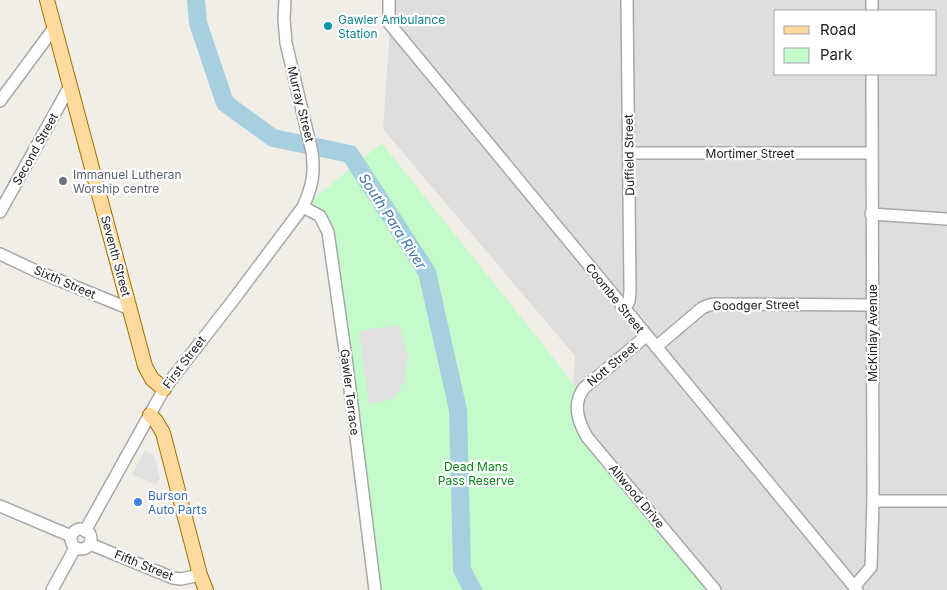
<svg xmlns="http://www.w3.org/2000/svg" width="947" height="590" viewBox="0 0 947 590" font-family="Inter,sans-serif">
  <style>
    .residential { fill: #dfdedd; fill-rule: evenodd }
    .park { fill: #c4fbcb }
    .parking { fill: #e1e1e1 }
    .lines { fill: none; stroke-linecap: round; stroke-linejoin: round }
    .river { stroke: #a6d0e0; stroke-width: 18 }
    .minor-casing { stroke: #a8a8a8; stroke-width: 14 }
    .major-casing { stroke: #9d7200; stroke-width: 16 }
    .minor { stroke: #fff; stroke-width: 11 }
    .major { stroke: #ffda9e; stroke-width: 14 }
    .culture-dot { fill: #0f9aa8; stroke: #fff; stroke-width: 2 }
    .worship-dot { fill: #6b7280; stroke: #fff; stroke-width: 2 }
    .shop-dot { fill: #3f7fe0; stroke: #fff; stroke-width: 2 }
    .labels { text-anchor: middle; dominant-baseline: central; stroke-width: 4.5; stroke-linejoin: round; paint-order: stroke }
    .culture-label { font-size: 12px; fill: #0d838f; stroke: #fff; text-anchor: start }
    .street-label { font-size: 12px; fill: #212121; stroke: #fff }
    .worship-label { font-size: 12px; fill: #5b616d; stroke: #fff; text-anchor: start }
    .park-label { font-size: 12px; fill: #088519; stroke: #fff }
    .shop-label { font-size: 12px; fill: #366cbe; stroke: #fff; text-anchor: start }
    .water-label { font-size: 14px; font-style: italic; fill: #4574ad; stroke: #fff }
  </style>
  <rect width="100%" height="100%" fill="#f1eee7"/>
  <path class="residential" d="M392,0H947V590H708L571,424L575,356L383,129ZM776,11H936V74H776Z"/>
  <path class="park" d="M382,143L534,333L580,393L579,419L715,590H375L328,232L303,207Z"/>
  <g class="parking">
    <path d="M399,325L408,354L405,379L395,398L369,404L359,331Z"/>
    <path d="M145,450L154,455L160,479L156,485L132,474Z"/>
  </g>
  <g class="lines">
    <path class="river" d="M196,0L198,23L225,103L273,138L350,154L427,272L458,410L462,570L473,590"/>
    <g class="minor-casing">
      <g id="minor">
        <path d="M389,0V23L857,590"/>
        <path d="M872,11V0"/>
        <path d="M0,101L54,28"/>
        <path d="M629,153H871"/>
        <path d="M303,207L320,216L328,232L347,365L375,590"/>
        <path d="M0,212L70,86"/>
        <path d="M871,214L947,219"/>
        <path d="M0,254L34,270L130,309"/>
        <path d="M625,309L629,301L630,291L627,0"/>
        <path d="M646,336L584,388C572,404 578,421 587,437L715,590"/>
        <path d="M656,347L702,308L709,305L716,304L872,305"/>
        <path d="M873,501H947"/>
        <path d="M0,506L71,536"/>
        <circle cx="81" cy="539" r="10"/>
        <path d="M85,531L164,389L234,299L303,207C312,187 315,174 312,152L286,43L284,19L285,0"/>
        <path d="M90,544L173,578L181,579L200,575"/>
        <path d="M854,587L871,567L873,501L872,74"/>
        <path d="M52,590L75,548"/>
      </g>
    </g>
    <g class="major-casing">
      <g id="major">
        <path d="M47,0L145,366L152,379L164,389"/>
        <path d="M150,415L156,421L163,433L200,575L206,590"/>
      </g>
    </g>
    <use href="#minor" class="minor"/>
    <use href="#major" class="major"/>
  </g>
  <circle class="culture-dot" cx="328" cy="26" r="5"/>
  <circle class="worship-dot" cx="63" cy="181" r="5"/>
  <circle class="shop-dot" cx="138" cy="502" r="5"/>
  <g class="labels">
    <g class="culture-label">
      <text x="338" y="19">Gawler Ambulance<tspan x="338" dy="14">Station</tspan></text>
    </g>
    <g class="street-label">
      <text transform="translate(301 104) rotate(76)">Murray Street</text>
      <text transform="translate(35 149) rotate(-61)">Second Street</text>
      <text x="750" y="153">Mortimer Street</text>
      <text transform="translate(629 155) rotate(-91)">Duffield Street</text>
      <text transform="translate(116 256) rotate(75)">Seventh Street</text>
      <text transform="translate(65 282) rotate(23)">Sixth Street</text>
      <text transform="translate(615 298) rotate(51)">Coombe Street</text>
      <text transform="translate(756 305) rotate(-1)">Goodger Street</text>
      <text transform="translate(872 333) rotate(-90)">McKinlay Avenue</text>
      <text transform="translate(184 362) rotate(-53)">First Street</text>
      <text transform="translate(612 364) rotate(-40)">Nott Street</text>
      <text transform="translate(350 392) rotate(83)">Gawler Terrace</text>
      <text transform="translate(637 496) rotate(50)">Allwood Drive</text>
      <text transform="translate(144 565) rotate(22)">Fifth Street</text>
    </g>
    <g class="worship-label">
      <text x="73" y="174">Immanuel Lutheran<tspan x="73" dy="14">Worship centre</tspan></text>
    </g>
    <g class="park-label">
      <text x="476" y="466">Dead Mans<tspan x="476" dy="14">Pass Reserve</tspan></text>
    </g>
    <g class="shop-label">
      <text x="148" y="495">Burson<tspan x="148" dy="14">Auto Parts</tspan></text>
    </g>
    <g class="water-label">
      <text transform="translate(393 221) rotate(57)">South Para River</text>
    </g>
  </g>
  <rect x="774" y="10" width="162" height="65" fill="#ffffff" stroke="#a6a6a6"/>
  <rect x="784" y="26" width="25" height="8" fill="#ffda9e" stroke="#a6a6a6"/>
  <text x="820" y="35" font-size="15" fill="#212121">Road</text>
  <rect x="784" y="48" width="25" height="15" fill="#c4fbcb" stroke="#a6a6a6"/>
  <text x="820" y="60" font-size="15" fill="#212121">Park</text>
</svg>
